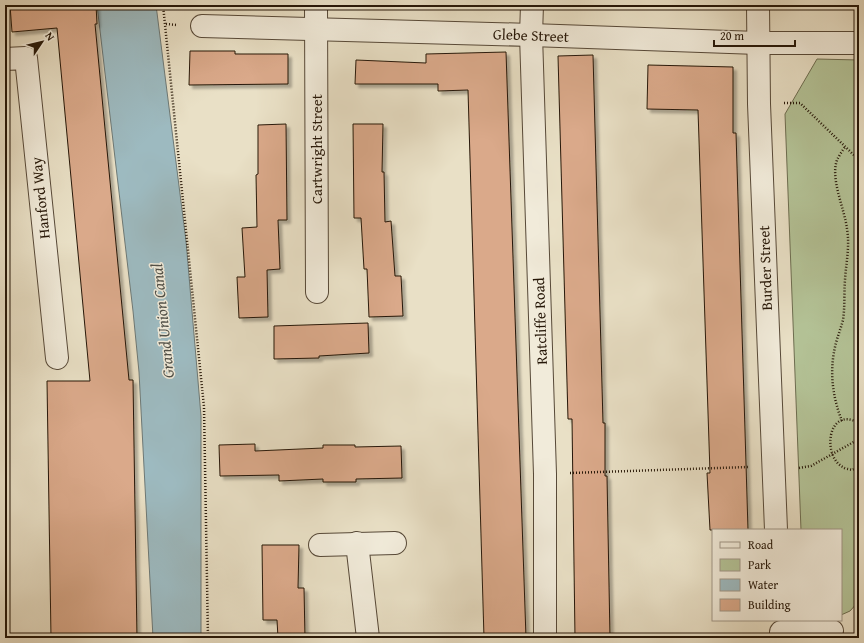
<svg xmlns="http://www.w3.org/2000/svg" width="864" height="643" viewBox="0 0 864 643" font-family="'Gentium Book Plus',serif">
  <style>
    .green { fill: #b4c397; stroke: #6d6d50 }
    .water { fill: #9dbac0; stroke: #6d7976 }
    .building { fill: #daa98a; stroke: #261708; filter: url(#shadow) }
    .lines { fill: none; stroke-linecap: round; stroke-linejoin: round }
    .minor-casing { stroke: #574938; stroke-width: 24 }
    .path { stroke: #261708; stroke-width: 2.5; stroke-dasharray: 1 2; stroke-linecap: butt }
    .minor { stroke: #f1ebda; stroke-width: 22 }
    .labels { text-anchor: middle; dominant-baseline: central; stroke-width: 3; stroke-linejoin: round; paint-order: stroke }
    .street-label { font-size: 15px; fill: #261708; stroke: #f1ebda }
    .water-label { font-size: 16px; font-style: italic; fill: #505048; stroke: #f1ebda }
  </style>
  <defs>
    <filter id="shadow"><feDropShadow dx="3.5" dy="3.5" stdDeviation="1" flood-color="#0004"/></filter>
  </defs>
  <rect width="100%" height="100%" fill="#e9e0c6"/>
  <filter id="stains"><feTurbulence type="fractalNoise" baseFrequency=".005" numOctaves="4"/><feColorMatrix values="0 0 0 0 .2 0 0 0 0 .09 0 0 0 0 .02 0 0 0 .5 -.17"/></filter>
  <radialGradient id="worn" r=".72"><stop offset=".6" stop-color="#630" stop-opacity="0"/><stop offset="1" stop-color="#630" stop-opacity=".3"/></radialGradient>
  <path class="green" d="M817,59L859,60V601L850,611L841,615V530H801L785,114Z"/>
  <path class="water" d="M97,5H156L186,241L201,416V638H153L139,372L133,311Z"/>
  <g class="building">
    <path d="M10,5H96L97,24H95L129,380H133L137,638H51L47,381H90L57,28L12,32Z"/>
    <path d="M190,51H235V54H288V84L189,85Z"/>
    <path d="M506,52L526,638H484L468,90L438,91V84H355L356,60L426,63V54Z"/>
    <path d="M593,55L603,423H605V476H607L610,638H575L572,419H568L558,56Z"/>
    <path d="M648,65L733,67V133H736L748,530H710L707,473H710L698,110L647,109Z"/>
    <path d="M286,124L287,220H278L280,269L267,270L268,317L239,318L237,277H245L242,228L257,227L256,175L258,174V125Z"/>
    <path d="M353,124H383L382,172H384L385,222L391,221L395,276H401L403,316L369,317L367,269H364L361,218H354Z"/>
    <path d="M368,323L369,353L319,356V358L274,359V326Z"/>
    <path d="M255,444V451L323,448V445H355V447L401,446L402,478L356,479V482H323V479L279,481V475L220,476L219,445Z"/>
    <path d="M262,545H299L298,588H304L305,638H278L277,620H263Z"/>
  </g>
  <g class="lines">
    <g class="minor-casing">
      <g id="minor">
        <path d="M316,5L317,292"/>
        <path d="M532,5L531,35L545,474V638"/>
        <path d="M758,5L759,104L776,530"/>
        <path d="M202,26L531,35L758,43H859"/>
        <path d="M5,59L26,58L57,358"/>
        <path d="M357,543L368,638"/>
        <path d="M320,545L395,543"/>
        <path d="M781,632L832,631"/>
      </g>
    </g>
    <g class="path">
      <path d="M163,5L204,407L208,638"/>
      <path d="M166,24L177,25"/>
      <path d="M784,103H800L859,160"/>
      <path d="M842,421C832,396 829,369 836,343C838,335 841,328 843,320C845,307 844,293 845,280C846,263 850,246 847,229C845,210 830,179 837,160C839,156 842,151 845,147"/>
      <path d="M859,423C827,405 822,457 843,467C845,469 849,469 852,470L859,467"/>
      <path d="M799,468L811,466L859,439"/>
      <path d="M570,473L748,467"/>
    </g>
    <use href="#minor" class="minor"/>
  </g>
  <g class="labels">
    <g class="street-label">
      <text transform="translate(531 35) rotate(2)">Glebe Street</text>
      <text transform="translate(316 149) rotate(-90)">Cartwright Street</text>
      <text transform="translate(40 198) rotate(-96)">Hanford Way</text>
      <text transform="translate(765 268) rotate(-92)">Burder Street</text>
      <text transform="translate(540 321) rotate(-92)">Ratcliffe Road</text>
    </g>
    <g class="water-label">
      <text transform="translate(162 321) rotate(-96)">Grand Union Canal</text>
    </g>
  </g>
  <rect width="864" height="643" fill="none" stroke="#e9e0c6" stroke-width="20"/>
  <rect x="6" y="6" width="852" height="631" fill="none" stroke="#261708" stroke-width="2"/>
  <rect x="10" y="10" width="844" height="623" fill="none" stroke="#261708"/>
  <rect x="712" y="529" width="130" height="92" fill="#f1ebda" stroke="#a09686"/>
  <rect x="720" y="542" width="20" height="6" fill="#f1ebda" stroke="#a09686"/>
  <text x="748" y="549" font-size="12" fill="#261708">Road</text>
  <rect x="720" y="559" width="20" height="12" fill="#b4c397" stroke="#a09686"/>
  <text x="748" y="569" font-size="12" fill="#261708">Park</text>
  <rect x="720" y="579" width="20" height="12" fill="#9dbac0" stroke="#a09686"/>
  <text x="748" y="589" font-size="12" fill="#261708">Water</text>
  <rect x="720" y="599" width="20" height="12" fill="#daa98a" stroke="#a09686"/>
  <text x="748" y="609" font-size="12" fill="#261708">Building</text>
  <g transform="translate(42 42) rotate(55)" stroke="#f1ebda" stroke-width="3" paint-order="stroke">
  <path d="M0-3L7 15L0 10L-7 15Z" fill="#261708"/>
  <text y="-6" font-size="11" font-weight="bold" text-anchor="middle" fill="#261708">N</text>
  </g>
  <path d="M714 40v6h81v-6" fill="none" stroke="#261708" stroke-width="2"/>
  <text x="720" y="40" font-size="12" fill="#261708" stroke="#f1ebda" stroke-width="3" paint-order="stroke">20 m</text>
  <rect width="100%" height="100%" filter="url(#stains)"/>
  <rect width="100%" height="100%" fill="url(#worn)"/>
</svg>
